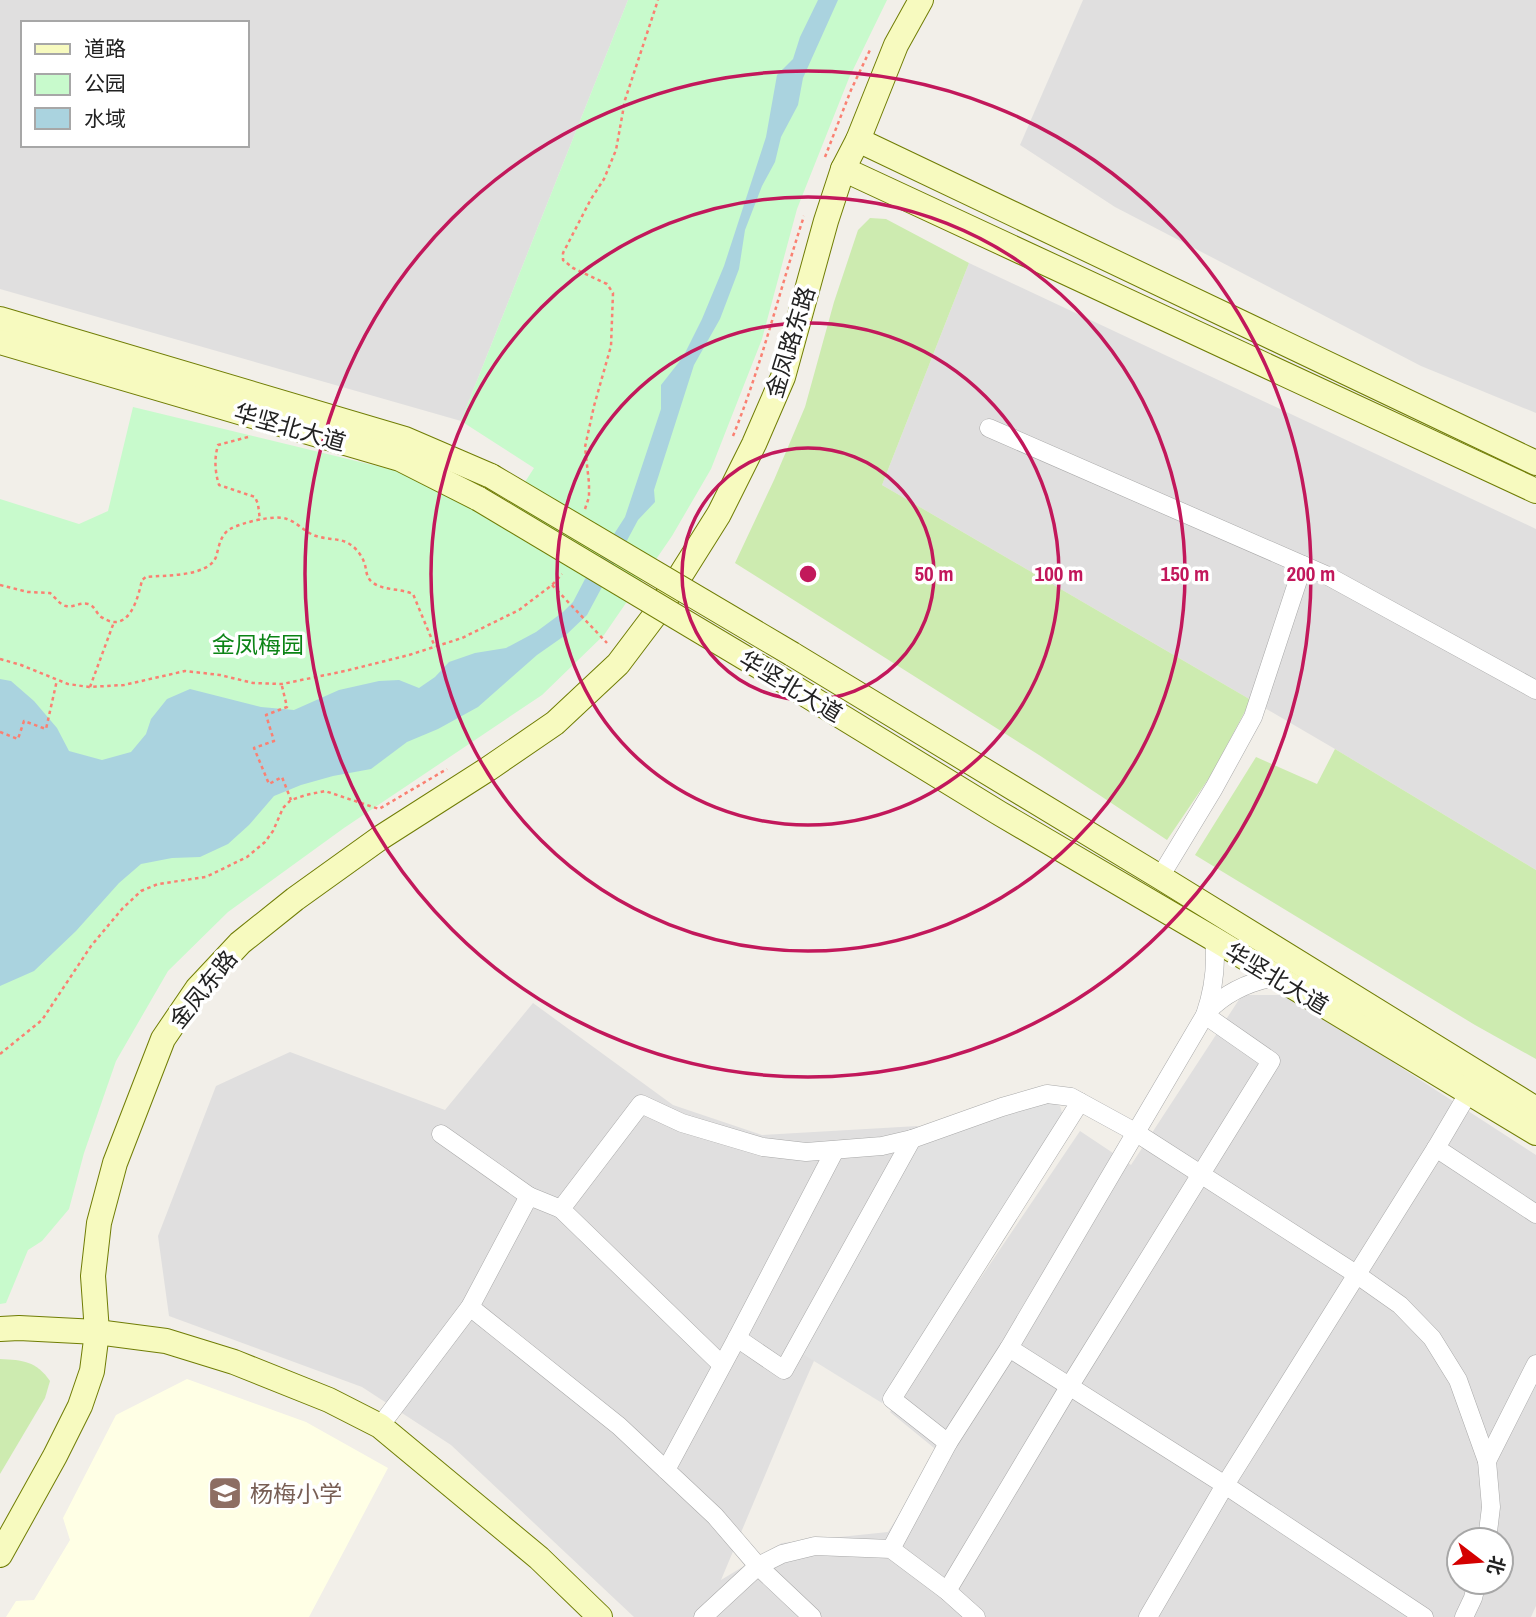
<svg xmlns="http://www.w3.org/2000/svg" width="1536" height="1617" viewBox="0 0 1536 1617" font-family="'Archivo Narrow','Noto Sans SC',sans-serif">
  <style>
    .residential { fill: #e0dfdf; fill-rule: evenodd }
    .education { fill: #ffffe5 }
    .grass { fill: #cdebb0 }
    .park { fill: #c8facc }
    .parking { fill: #e2e2e2 }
    .water { fill: #aad3df }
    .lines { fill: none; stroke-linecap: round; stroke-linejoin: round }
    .street-casing { stroke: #a9a9a9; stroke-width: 19 }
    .secondary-casing { stroke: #707d05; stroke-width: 26 }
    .path { stroke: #fa8072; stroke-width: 2.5; stroke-dasharray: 3.5 3.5; stroke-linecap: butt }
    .street { stroke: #fff; stroke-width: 18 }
    .secondary { stroke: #f7fabf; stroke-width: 24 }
    .secondary-bridge-casing { stroke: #707d05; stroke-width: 26; stroke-linecap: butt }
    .secondary-bridge { stroke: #f7fabf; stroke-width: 24 }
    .ring { fill: none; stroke: #c2185b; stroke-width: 3.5 }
    .labels { text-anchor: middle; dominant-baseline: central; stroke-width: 7; stroke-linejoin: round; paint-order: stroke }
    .street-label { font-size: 23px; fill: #222; stroke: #fff }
    .park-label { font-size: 23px; fill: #0c8416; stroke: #fff }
    .education-label { font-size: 23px; fill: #785e54; stroke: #fff; text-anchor: start }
    .centre { fill: #c2185b; stroke: #fff; stroke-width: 3.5 }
    .ring-label { font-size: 21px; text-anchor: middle; font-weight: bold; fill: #c2185b; stroke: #fff; stroke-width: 7; stroke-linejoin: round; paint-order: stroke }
  </style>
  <rect width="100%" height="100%" fill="#f2efe9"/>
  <g class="residential">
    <path d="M0,0H628L461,421L0,289ZM23,23H247V145H23Z"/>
    <path d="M1083,0H1536V413L1421,366L1115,207L1020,145Z"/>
    <path d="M969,263L1536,529V870L1335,749L882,485Z"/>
    <path d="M1242,995H1289L1536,1155V1606L1531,1617H634L451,1445L362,1387L169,1316L158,1236L216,1086L290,1052L445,1110L533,1003L673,1105L762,1135L918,1126L798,1397L721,1580L782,1543L888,1532L939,1452L890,1412L1080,1131L1131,1165ZM1459,1540H1501V1582H1459Z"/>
  </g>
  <path class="education" d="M187,1379L306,1422L388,1468L309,1617H6L16,1601L34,1600L70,1540L63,1518L116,1415Z"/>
  <g class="grass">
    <path d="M870,218L886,219L969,263L882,485L1251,700L1211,775L1167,840L1039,755L735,563L774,480L805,407L834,302L858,230Z"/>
    <path d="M1335,749L1536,870V1059L1475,1025L1195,855L1256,757L1317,784Z"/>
    <path d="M0,1359C23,1360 36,1361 50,1381L45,1398L0,1474Z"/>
  </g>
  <path class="park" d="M628,0H887L849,78L797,209L762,339L711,469L672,536L604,635L542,695L344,828L228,912L168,971L116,1061L84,1153L69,1209L42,1241L28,1250L6,1303L0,1304V499L79,524L108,511L133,407L418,476L505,513L534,468L461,421Z"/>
  <path class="parking" d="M1038,1102H1052L1060,1106L1063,1116L882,1403L801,1353L912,1150L933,1140Z"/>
  <path class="water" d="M818,0H838L803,78L798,105L781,137L775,162L762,186L745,230L739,269L720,319L694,365L654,490L655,502L638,520L587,615L567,634L537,655L478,707L438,729L407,742L371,769L333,776L301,785L274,796L249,825L228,844L200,857L172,858L141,864L119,883L76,931L34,971L0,986V679L11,681L34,701L57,728L69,751L102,760L131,752L146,734L151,719L167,699L190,689L261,707L294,710L339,690L379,681L399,680L419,688L435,677L449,662L475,653L506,648L536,632L563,612L573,602L585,579L625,517L661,409V385L683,357L702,319L724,266L766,137L777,75L793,59L800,37Z"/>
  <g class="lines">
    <g class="street-casing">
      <g id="street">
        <path d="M989,428L1328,576L1536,690"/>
        <path d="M1160,877L1214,788L1253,717L1303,565"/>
        <path d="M1207,1012C1226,992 1248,982 1275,977"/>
        <path d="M441,1134L529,1196"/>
        <path d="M1436,1148L1536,1214"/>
        <path d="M561,1209L722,1365"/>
        <path d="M470,1307L619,1426L715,1516L758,1566L812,1617"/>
        <path d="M737,1338L784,1370L912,1139"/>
        <path d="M1009,1348L1225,1485L1424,1617"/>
        <path d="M380,1426L470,1307L529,1196L561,1209L641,1104L682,1123L763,1147L806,1152L882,1146L912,1139L1002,1107L1047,1094L1071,1097L1135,1132L1356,1274L1400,1305L1432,1338L1458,1380L1487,1461L1491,1507L1487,1540"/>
        <path d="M948,1443L892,1399L1080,1102"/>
        <path d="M1487,1461L1536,1364"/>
        <path d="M666,1470L737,1338L835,1150"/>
        <path d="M891,1549L948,1443L1009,1348L1205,1015C1214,989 1217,966 1214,939"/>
        <path d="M947,1591L1069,1387L1271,1061L1205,1015"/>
        <path d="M703,1617L758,1566L782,1554L815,1546L891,1549L947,1591L976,1617"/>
        <path d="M1148,1617L1225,1485L1436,1148L1469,1092"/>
        <path d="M1464,1617L1473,1598L1477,1582"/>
      </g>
    </g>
    <g class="secondary-casing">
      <g id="secondary">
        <path d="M858,140L1536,463"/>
        <path d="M843,169L1536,491"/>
        <path d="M0,319L405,439L491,476"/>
        <path d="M0,342L400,459L479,499"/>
        <path d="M792,654L1160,877L1536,1109"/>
        <path d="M777,677L999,813L1214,939L1536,1133"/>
        <path d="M0,1329L19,1328L97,1332L166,1341L234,1362L329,1400L380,1426L539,1558L600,1617"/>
        <path d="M0,1555L55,1456L80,1406L92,1371L97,1332L93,1276L99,1223L115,1163L163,1039L197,989L240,943L295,899L380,838L488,769L555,723L618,664L658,611L719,514L754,444L783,377L826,221L843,169L858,140L896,45L921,0"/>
      </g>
    </g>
    <g class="path">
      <path d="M825,157L851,90L870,50"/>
      <path d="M733,436C762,364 780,289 804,216"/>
      <path d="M248,437L218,445C214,459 215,472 219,485L255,497L258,504L260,520"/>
      <path d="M585,509L589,497V483L585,447L594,406L611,346L613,293L607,284L573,268L563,260V253L591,199L604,179L616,150L625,100L658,0"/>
      <path d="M0,585L28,592L50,593C55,597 60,605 66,606C73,608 80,602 88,604C96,606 96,615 103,618C129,634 138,598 142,580L146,577C165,575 208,577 216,557C219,547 220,535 230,529C241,523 275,514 287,519C299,523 307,535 320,537C330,540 342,538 351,545C356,548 362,556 364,562C367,569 365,576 372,582C383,591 400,588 413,594L435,647"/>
      <path d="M552,585L607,643"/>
      <path d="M0,659L21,665L68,684L89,687L124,685L185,671L220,675L253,683L282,684L345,671L409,655L462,638L519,610L552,585L562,574"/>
      <path d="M282,686L287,707L266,715L274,741L254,748L269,784L282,777L291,800"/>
      <path d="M90,687L114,622"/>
      <path d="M0,732L18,739L24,721L46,729L57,680"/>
      <path d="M0,1054L42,1020L91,946L122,909L141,891L158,884L206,877L247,857L265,842L273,831L283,808L291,800L306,795L325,791L379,809L447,769"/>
    </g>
    <use href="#street" class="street"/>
    <use href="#secondary" class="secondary"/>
    <g class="secondary-bridge-casing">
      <g id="secondary-bridge">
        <path d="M491,476L792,654"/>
        <path d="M479,499L777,677"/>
      </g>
    </g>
    <use href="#secondary-bridge" class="secondary-bridge"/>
  </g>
  <g class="ring">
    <circle cx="808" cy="574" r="126"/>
    <circle cx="808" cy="574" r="251"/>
    <circle cx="808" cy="574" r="377"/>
    <circle cx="808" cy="574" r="503"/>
  </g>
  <defs>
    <g id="school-square" transform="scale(1.75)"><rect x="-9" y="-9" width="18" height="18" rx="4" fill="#8d6e63" stroke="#fff"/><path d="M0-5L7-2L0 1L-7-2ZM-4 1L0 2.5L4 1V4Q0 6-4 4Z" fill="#fff"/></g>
  </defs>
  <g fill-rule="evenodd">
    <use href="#school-square" x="225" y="1493"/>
  </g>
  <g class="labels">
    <g class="street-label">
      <text transform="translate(790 342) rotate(-73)">金凤路东路</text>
      <text transform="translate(290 427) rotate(16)">华坚北大道</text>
      <text transform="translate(791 686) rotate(31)">华坚北大道</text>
      <text transform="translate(1277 978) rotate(31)">华坚北大道</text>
      <text transform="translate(203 989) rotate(-51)">金凤东路</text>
    </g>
    <g class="park-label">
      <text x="258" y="644">金凤梅园</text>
    </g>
    <g class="education-label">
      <text x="250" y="1493">杨梅小学</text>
    </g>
  </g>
  <circle cx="808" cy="574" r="10" class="centre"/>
  <g class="ring-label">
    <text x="934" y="581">50 m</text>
    <text x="1059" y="581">100 m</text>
    <text x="1185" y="581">150 m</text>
    <text x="1311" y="581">200 m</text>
  </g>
  <rect x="21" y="21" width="228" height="126" fill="#ffffff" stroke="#a7a7a7" stroke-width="2"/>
  <rect x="35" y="44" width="35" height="10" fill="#f7fabf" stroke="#a7a7a7" stroke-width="2"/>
  <text x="84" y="56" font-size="21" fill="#222222">道路</text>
  <rect x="35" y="74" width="35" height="21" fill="#c8facc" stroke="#a7a7a7" stroke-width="2"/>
  <text x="84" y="91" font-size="21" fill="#222222">公园</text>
  <rect x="35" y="108" width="35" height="21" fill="#aad3df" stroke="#a7a7a7" stroke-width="2"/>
  <text x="84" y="126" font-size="21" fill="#222222">水域</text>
  <g transform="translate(1480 1561) rotate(106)"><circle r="33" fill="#ffffff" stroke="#a7a7a7" stroke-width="2"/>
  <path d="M0-5L12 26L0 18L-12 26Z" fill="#d40000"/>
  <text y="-10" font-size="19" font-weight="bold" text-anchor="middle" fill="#222222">北</text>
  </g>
</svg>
